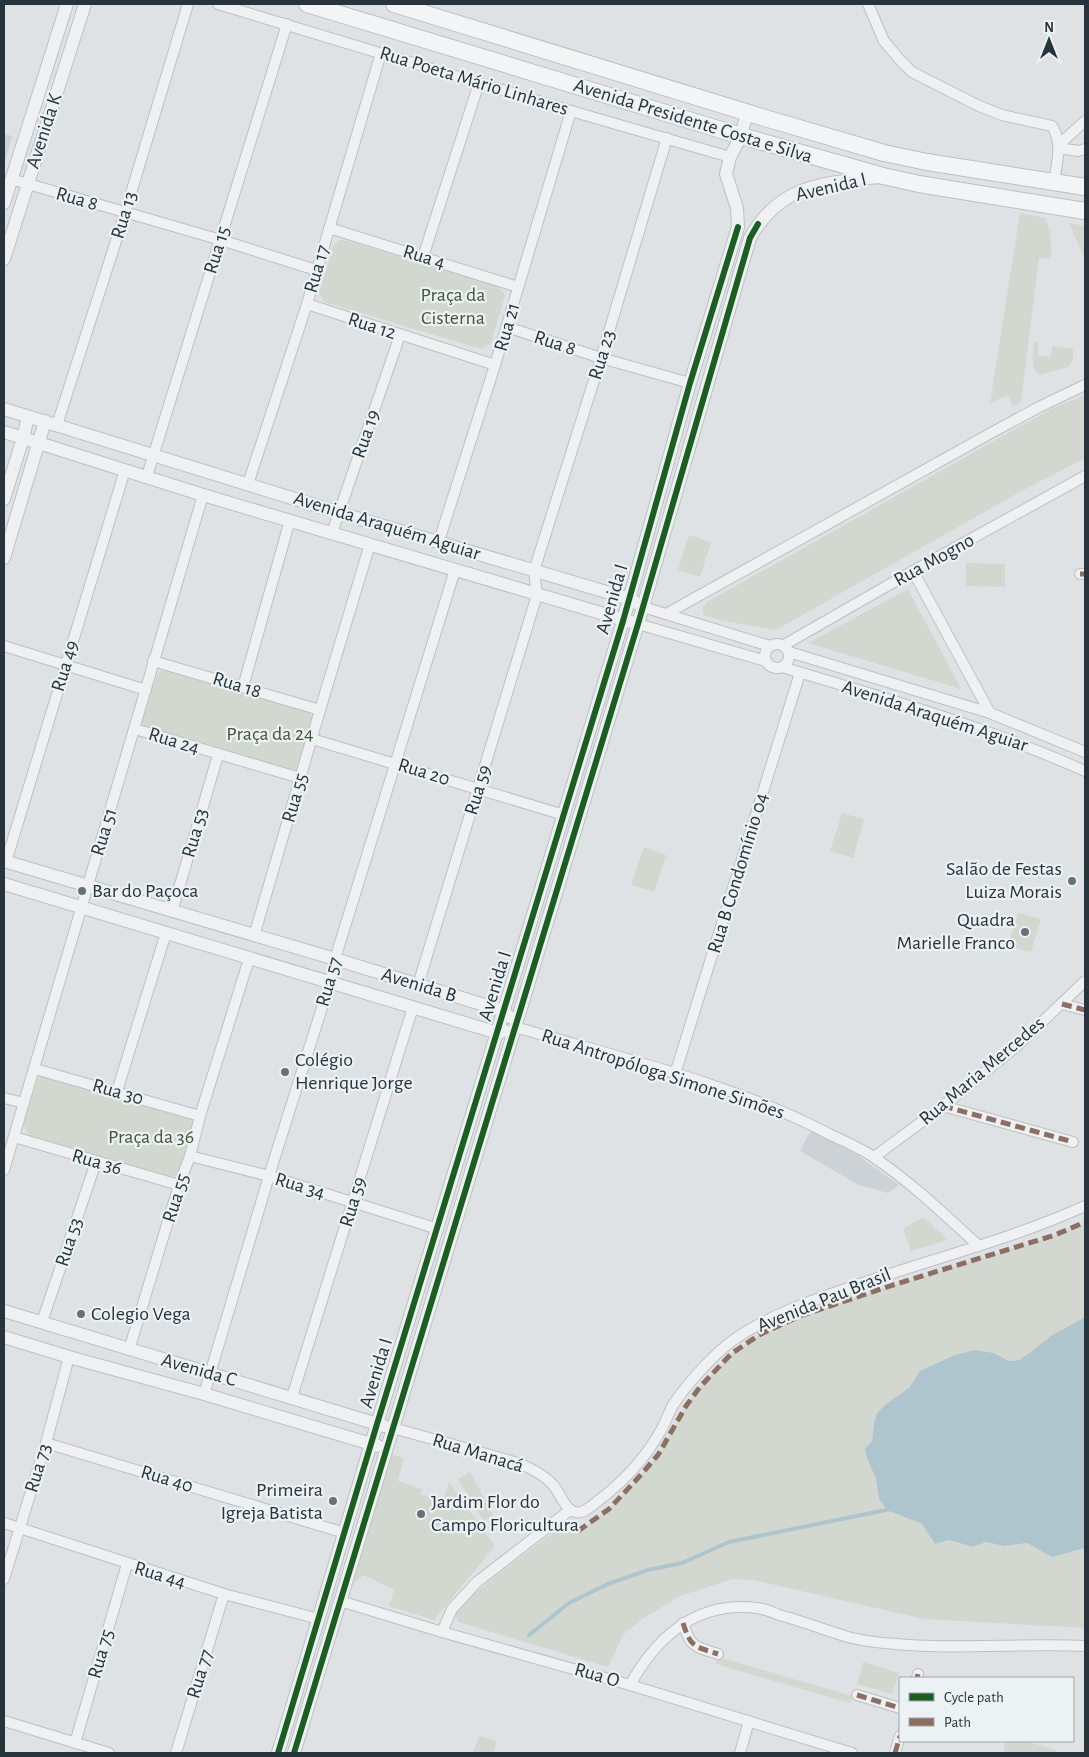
<svg xmlns="http://www.w3.org/2000/svg" width="1089" height="1757" viewBox="0 0 1089 1757" font-family="'Alegreya Sans',sans-serif">
  <style>
    .built { fill: #cdd2d7 }
    .green { fill: #d2d8cf }
    .water { fill: #aec5ce }
    .lines { fill: none; stroke-linecap: round; stroke-linejoin: round }
    .stream { stroke: #aec5ce; stroke-width: 4 }
    .minor-casing { stroke: #bdc0c2; stroke-width: 12 }
    .tertiary-casing { stroke: #bdc0c2; stroke-width: 14 }
    .primary-casing { stroke: #bcbfc1; stroke-width: 18 }
    .minor { stroke: #eef0f1; stroke-width: 10 }
    .tertiary { stroke: #eef0f1; stroke-width: 12 }
    .primary { stroke: #f3f4f5; stroke-width: 16 }
    .quiet { stroke: #8d6e63; stroke-width: 5; stroke-dasharray: 10 5; stroke-linecap: butt }
    .cycleway-casing { stroke: #ecf1f4; stroke-width: 9 }
    .cycleway { stroke: #1b5e20; stroke-width: 6 }
    .poi-dot { fill: #677177; stroke: #ecf1f4; stroke-width: 2 }
    .labels { text-anchor: middle; dominant-baseline: central; stroke-width: 4.5; stroke-linejoin: round; paint-order: stroke }
    .street-label { font-size: 20px; fill: #27343c; stroke: #ecf1f4 }
    .park-label { font-size: 20px; fill: #445735; stroke: #ecf1f4 }
    .poi-label { font-size: 20px; fill: #27343c; stroke: #ecf1f4; text-anchor: start }
  </style>
  <rect width="100%" height="100%" fill="#dfe2e4"/>
  <g class="built">
    <path d="M4,134L12,136L4,165Z"/>
    <path d="M811,1130L856,1154L899,1185L888,1193L859,1185L800,1151Z"/>
  </g>
  <g class="green">
    <path d="M1020,213L1045,218C1051,232 1052,244 1051,259L1039,258L1021,402L1013,406L1008,395L990,403Z"/>
    <path d="M1069,223L1085,226V260Z"/>
    <path d="M341,239L498,286L505,295L491,343L481,349L324,302L319,292L334,245Z"/>
    <path d="M1034,342L1038,343V356L1051,357L1052,346L1073,349V360L1068,367L1039,375C1030,367 1033,353 1034,342Z"/>
    <path d="M1085,395V458L1018,493L776,630L723,621L706,616L703,613V607L707,602L1053,408Z"/>
    <path d="M689,535L711,542L700,577L678,570Z"/>
    <path d="M966,563L1005,564V587L966,586Z"/>
    <path d="M908,589L961,689L811,644L810,642Z"/>
    <path d="M164,668L309,711L313,719L298,768L288,774L147,731L142,722L157,674Z"/>
    <path d="M842,813L864,819L853,858L830,851Z"/>
    <path d="M644,847L666,855L654,892L631,885Z"/>
    <path d="M1018,913L1041,919L1031,952L1008,946Z"/>
    <path d="M45,1072L190,1115L194,1123L180,1174L169,1177L29,1135L23,1125L38,1077Z"/>
    <path d="M923,1217L948,1240L911,1251L903,1229Z"/>
    <path d="M1085,1222V1317L1051,1336L1020,1360L1009,1361L994,1353L920,1371L909,1388L886,1404L877,1413L874,1423L872,1441L867,1458L876,1479L879,1499L887,1510L922,1524L935,1544L949,1540L973,1547L986,1542L1004,1546L1027,1543L1052,1557L1085,1548V1628L924,1619L753,1580L733,1579L680,1596L641,1620L623,1635L608,1667L458,1622L456,1616L459,1606L494,1577L562,1526L578,1531L609,1509L638,1478L658,1455L686,1406L700,1387L731,1354L759,1335L800,1316L893,1285L1055,1235Z"/>
    <path d="M388,1453L404,1458L398,1481L422,1489L420,1494L443,1501L449,1482L495,1546L434,1620L389,1606L394,1590L364,1575L348,1588Z"/>
    <path d="M470,1472L493,1515L484,1521L458,1479Z"/>
    <path d="M718,1657L852,1696L850,1703L716,1664Z"/>
    <path d="M863,1662L899,1673L892,1694L857,1684Z"/>
    <path d="M479,1736L497,1741L493,1753H473Z"/>
    <path d="M1006,1741H1025L1056,1750L1055,1753H1013L1003,1751Z"/>
  </g>
  <path class="water" d="M1085,1317V1548L1052,1557L1027,1543L1004,1546L986,1542L973,1547L949,1540L935,1544L922,1524L887,1510L879,1499L876,1479L867,1458L865,1449L872,1441L874,1423L877,1413L886,1404L909,1388L920,1371L955,1355L974,1350L994,1353L1009,1361L1020,1360L1051,1336Z"/>
  <g class="lines">
    <path class="stream" d="M529,1635L569,1603L608,1584L648,1570L682,1563L729,1542L891,1509"/>
    <g class="minor-casing">
      <g id="minor">
        <path d="M218,4L571,111L730,157"/>
        <path d="M868,4L884,41L900,60L912,72L979,106L1002,115L1052,126C1063,143 1057,162 1054,182"/>
        <path d="M1059,148L1063,141L1085,121"/>
        <path d="M1059,148L1078,151L1085,149"/>
        <path d="M11,179L221,240L316,270"/>
        <path d="M329,228L518,287"/>
        <path d="M423,257L479,83"/>
        <path d="M307,304L495,365"/>
        <path d="M507,327L601,358L690,383"/>
        <path d="M57,425L125,213L188,4"/>
        <path d="M147,476L287,24"/>
        <path d="M248,484L307,304L381,53"/>
        <path d="M332,533L400,335"/>
        <path d="M439,541L495,365L571,111"/>
        <path d="M913,571L990,713"/>
        <path d="M1080,574H1085"/>
        <path d="M643,607L770,646"/>
        <path d="M666,614L991,433L1039,407L1085,385"/>
        <path d="M638,624L766,661"/>
        <circle cx="777" cy="656" r="12"/>
        <path d="M784,645L913,571L1085,476"/>
        <path d="M4,646L146,690"/>
        <path d="M789,652L990,713L1085,752"/>
        <path d="M153,661L320,710"/>
        <path d="M782,667C884,698 987,727 1085,771"/>
        <path d="M243,687L290,520"/>
        <path d="M135,729L300,778"/>
        <path d="M312,739L564,815"/>
        <path d="M6,862L125,470"/>
        <path d="M172,912L218,755"/>
        <path d="M254,936L320,710L370,544"/>
        <path d="M418,985L537,595L534,571L601,358L667,138"/>
        <path d="M1062,1004L1085,1010"/>
        <path d="M515,1027C620,1058 735,1084 831,1135C846,1142 862,1149 875,1158C913,1184 946,1216 979,1246"/>
        <path d="M35,1069L200,1116"/>
        <path d="M675,1074L800,673"/>
        <path d="M117,1091L166,933"/>
        <path d="M4,1098L24,1103"/>
        <path d="M943,1106L1073,1142"/>
        <path d="M14,1137L179,1185"/>
        <path d="M190,1156L269,1176L438,1229"/>
        <path d="M874,1157L943,1106L1018,1045L1085,981"/>
        <path d="M4,1170L203,495"/>
        <path d="M42,1322L96,1162"/>
        <path d="M129,1350L179,1185L190,1156L200,1116L249,959"/>
        <path d="M204,1394L269,1176L330,982L335,959L455,570"/>
        <path d="M292,1397L413,1007"/>
        <path d="M393,1428L518,1463C530,1468 545,1475 553,1485C561,1493 566,1516 581,1512C589,1510 596,1502 603,1497C626,1479 645,1458 660,1432C665,1424 668,1414 673,1405C686,1385 713,1355 732,1341C770,1314 816,1299 860,1284C935,1258 1012,1239 1085,1206"/>
        <path d="M46,1443L345,1533"/>
        <path d="M4,1523L224,1594L319,1619"/>
        <path d="M4,1579L46,1443L69,1357"/>
        <path d="M340,1601L442,1632L630,1685L852,1753"/>
        <path d="M683,1623C691,1648 694,1646 718,1654"/>
        <path d="M442,1632L452,1609L477,1582L570,1510"/>
        <path d="M917,1678L918,1674"/>
        <path d="M630,1685C658,1635 697,1601 757,1608C765,1609 772,1612 779,1615C802,1621 825,1630 848,1637C863,1641 880,1643 896,1644C959,1650 1022,1643 1085,1646"/>
        <path d="M857,1695L900,1708"/>
        <path d="M4,1721L109,1753"/>
        <path d="M75,1743L127,1564"/>
        <path d="M176,1753L224,1594"/>
        <path d="M740,1753L749,1721"/>
        <path d="M895,1753L900,1736"/>
      </g>
    </g>
    <g class="tertiary-casing">
      <g id="tertiary">
        <path d="M4,203L67,4"/>
        <path d="M4,259L85,4"/>
        <path d="M4,409L340,513L630,599L636,603"/>
        <path d="M4,432L203,495L631,622"/>
        <path d="M4,499L23,438L28,417"/>
        <path d="M4,558L45,421"/>
        <path d="M4,861L335,959L504,1011L509,1017"/>
        <path d="M4,884L498,1033L505,1031"/>
        <path d="M4,1311L384,1426"/>
        <path d="M4,1337L69,1357L204,1394L378,1446"/>
        <path d="M278,1753L377,1424L623,621L690,383L738,227L737,208L726,174L730,157L741,136L747,113"/>
        <path d="M294,1753L638,624L750,238C780,184 824,183 879,177"/>
      </g>
    </g>
    <g class="primary-casing">
      <g id="primary">
        <path d="M307,4L738,135L883,176L919,184L1085,211"/>
        <path d="M394,4L765,118L884,153L927,162L1085,187"/>
      </g>
    </g>
    <use href="#minor" class="minor"/>
    <use href="#tertiary" class="tertiary"/>
    <use href="#primary" class="primary"/>
    <g class="quiet">
      <path d="M1080,574H1085"/>
      <path d="M1062,1004L1085,1010"/>
      <path d="M943,1106L1073,1142"/>
      <path d="M578,1531L609,1509L638,1478L658,1455L686,1406L700,1387L731,1354L759,1335L800,1316L893,1285L1055,1235L1085,1222"/>
      <path d="M683,1623C691,1648 694,1646 718,1654"/>
      <path d="M917,1678L918,1674"/>
      <path d="M857,1695L900,1708"/>
      <path d="M895,1753L900,1736"/>
    </g>
    <g class="cycleway-casing">
      <g id="cycleway">
        <path d="M278,1753L377,1424L623,621L690,383L738,227"/>
        <path d="M294,1753L638,624L750,238L758,224"/>
      </g>
    </g>
    <use href="#cycleway" class="cycleway"/>
  </g>
  <g class="poi-dot">
    <circle cx="1072" cy="881" r="5"/>
    <circle cx="82" cy="891" r="5"/>
    <circle cx="1025" cy="932" r="5"/>
    <circle cx="285" cy="1072" r="5"/>
    <circle cx="81" cy="1314" r="5"/>
    <circle cx="333" cy="1501" r="5"/>
    <circle cx="421" cy="1514" r="5"/>
  </g>
  <g class="labels">
    <g class="street-label">
      <text transform="translate(474 81) rotate(17)">Rua Poeta Mário Linhares</text>
      <text transform="translate(693 121) rotate(17)">Avenida Presidente Costa e Silva</text>
      <text transform="translate(44 131) rotate(-72)">Avenida K</text>
      <text transform="translate(831 187) rotate(-13)">Avenida I</text>
      <text transform="translate(77 199) rotate(16)">Rua 8</text>
      <text transform="translate(124 215) rotate(-73)">Rua 13</text>
      <text transform="translate(217 250) rotate(-73)">Rua 15</text>
      <text transform="translate(424 257) rotate(17)">Rua 4</text>
      <text transform="translate(317 269) rotate(-74)">Rua 17</text>
      <text transform="translate(372 326) rotate(18)">Rua 12</text>
      <text transform="translate(507 327) rotate(-74)">Rua 21</text>
      <text transform="translate(555 343) rotate(18)">Rua 8</text>
      <text transform="translate(602 355) rotate(-73)">Rua 23</text>
      <text transform="translate(366 434) rotate(-71)">Rua 19</text>
      <text transform="translate(387 526) rotate(17)">Avenida Araquém Aguiar</text>
      <text transform="translate(934 560) rotate(-29)">Rua Mogno</text>
      <text transform="translate(612 599) rotate(-74)">Avenida I</text>
      <text transform="translate(65 666) rotate(-73)">Rua 49</text>
      <text transform="translate(237 685) rotate(17)">Rua 18</text>
      <text transform="translate(935 716) rotate(18)">Avenida Araquém Aguiar</text>
      <text transform="translate(174 741) rotate(17)">Rua 24</text>
      <text transform="translate(424 772) rotate(17)">Rua 20</text>
      <text transform="translate(478 790) rotate(-73)">Rua 59</text>
      <text transform="translate(295 798) rotate(-74)">Rua 55</text>
      <text transform="translate(104 832) rotate(-73)">Rua 51</text>
      <text transform="translate(195 833) rotate(-74)">Rua 53</text>
      <text transform="translate(738 873) rotate(-73)">Rua B Condomínio 04</text>
      <text transform="translate(329 982) rotate(-74)">Rua 57</text>
      <text transform="translate(419 985) rotate(17)">Avenida B</text>
      <text transform="translate(495 986) rotate(-73)">Avenida I</text>
      <text transform="translate(982 1071) rotate(-40)">Rua Maria Mercedes</text>
      <text transform="translate(663 1074) rotate(18)">Rua Antropóloga Simone Simões</text>
      <text transform="translate(118 1092) rotate(16)">Rua 30</text>
      <text transform="translate(97 1162) rotate(16)">Rua 36</text>
      <text transform="translate(300 1186) rotate(17)">Rua 34</text>
      <text transform="translate(176 1198) rotate(-72)">Rua 55</text>
      <text transform="translate(353 1202) rotate(-73)">Rua 59</text>
      <text transform="translate(69 1242) rotate(-72)">Rua 53</text>
      <text transform="translate(824 1300) rotate(-22)">Avenida Pau Brasil</text>
      <text transform="translate(199 1370) rotate(16)">Avenida C</text>
      <text transform="translate(376 1373) rotate(-73)">Avenida I</text>
      <text transform="translate(478 1453) rotate(17)">Rua Manacá</text>
      <text transform="translate(38 1468) rotate(-73)">Rua 73</text>
      <text transform="translate(167 1479) rotate(17)">Rua 40</text>
      <text transform="translate(160 1575) rotate(17)">Rua 44</text>
      <text transform="translate(101 1654) rotate(-74)">Rua 75</text>
      <text transform="translate(200 1674) rotate(-73)">Rua 77</text>
      <text transform="translate(597 1675) rotate(16)">Rua O</text>
    </g>
    <g class="park-label">
      <text x="453" y="295">Praça da<tspan x="453" dy="23">Cisterna</tspan></text>
      <text x="270" y="734">Praça da 24</text>
      <text x="151" y="1137">Praça da 36</text>
    </g>
    <g class="poi-label">
      <text x="1062" y="869" text-anchor="end">Salão de Festas<tspan x="1062" dy="23">Luiza Morais</tspan></text>
      <text x="92" y="891">Bar do Paçoca</text>
      <text x="1015" y="920" text-anchor="end">Quadra<tspan x="1015" dy="23">Marielle Franco</tspan></text>
      <text x="295" y="1060">Colégio<tspan x="295" dy="23">Henrique Jorge</tspan></text>
      <text x="91" y="1314">Colegio Vega</text>
      <text x="323" y="1490" text-anchor="end">Primeira<tspan x="323" dy="23">Igreja Batista</tspan></text>
      <text x="431" y="1502">Jardim Flor do<tspan x="431" dy="23">Campo Floricultura</tspan></text>
    </g>
  </g>
  <rect width="1089" height="1757" fill="none" stroke="#27343c" stroke-width="10"/>
  <rect x="899" y="1677" width="175" height="65" fill="#ecf1f4" stroke="#9da5aa"/>
  <rect x="909" y="1693" width="25" height="8" fill="#1b5e20" stroke="#9da5aa"/>
  <text x="944" y="1702" font-size="15" fill="#27343c">Cycle path</text>
  <rect x="909" y="1718" width="25" height="8" fill="#8d6e63" stroke="#9da5aa"/>
  <text x="944" y="1727" font-size="15" fill="#27343c">Path</text>
  <g transform="translate(1049 40)" stroke="#ecf1f4" stroke-width="4" paint-order="stroke">
  <path d="M0-4L9 19L0 12L-9 19Z" fill="#27343c"/>
  <text y="-8" font-size="14" font-weight="bold" text-anchor="middle" fill="#27343c">N</text>
  </g>
</svg>
